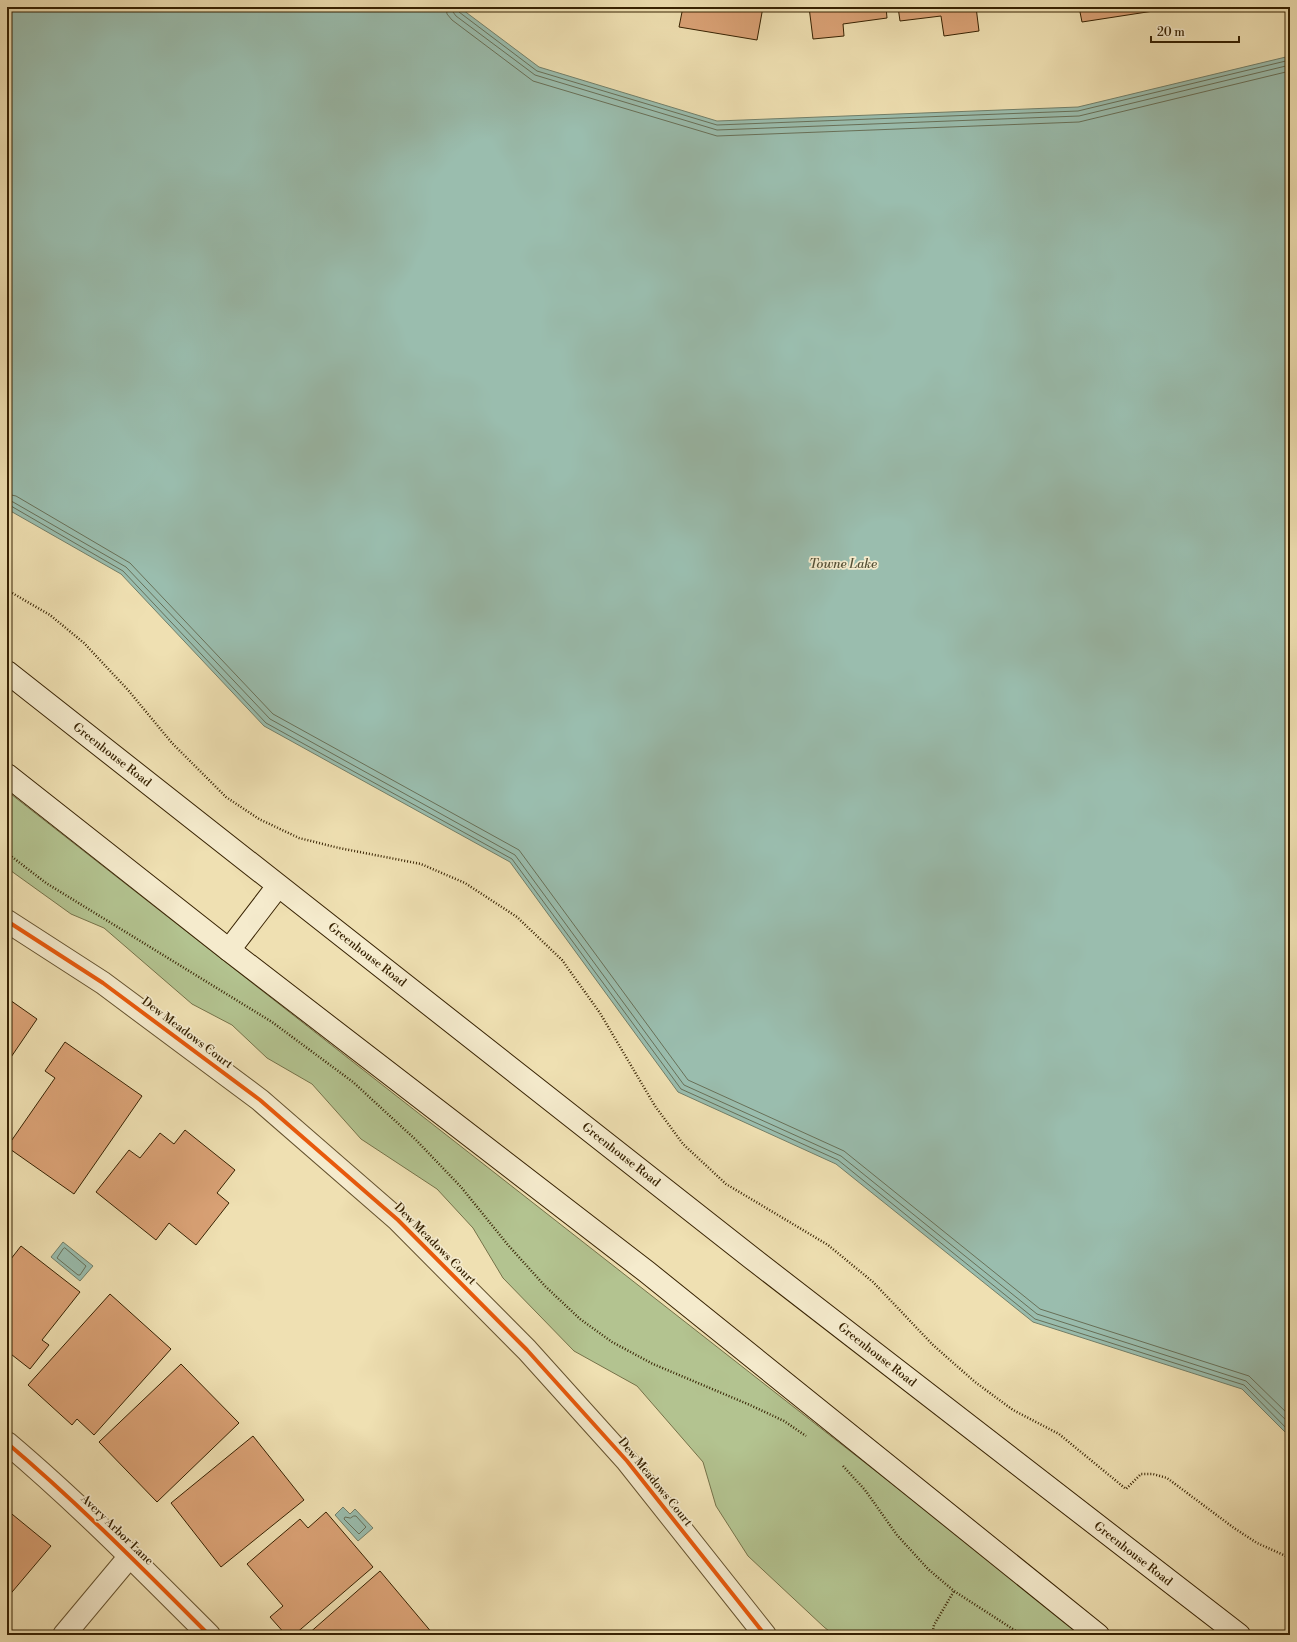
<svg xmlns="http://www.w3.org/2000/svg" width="1297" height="1642" viewBox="0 0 1297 1642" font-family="'Libre Bodoni',serif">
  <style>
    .green { fill: #b3c390; stroke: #757249 }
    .water { fill: #9abdae; stroke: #727f69 }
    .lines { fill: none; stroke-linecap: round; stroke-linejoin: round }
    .shore { stroke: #687058; stroke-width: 1 }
    .building { fill: #daa276; stroke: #372202 }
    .minor-casing { stroke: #65522e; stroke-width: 24 }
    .secondary-casing { stroke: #372202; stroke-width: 24 }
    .path { stroke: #372202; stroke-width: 2.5; stroke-dasharray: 1 2; stroke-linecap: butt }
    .minor { stroke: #f5ebcd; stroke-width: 22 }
    .secondary { stroke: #f5ebcd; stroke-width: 22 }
    .cycleway-casing { stroke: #f5ebcd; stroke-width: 6 }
    .cycleway { stroke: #e8590c; stroke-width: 4 }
    .labels { text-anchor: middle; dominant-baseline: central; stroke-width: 3.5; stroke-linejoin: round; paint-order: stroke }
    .street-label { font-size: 12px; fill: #372202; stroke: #f5ebcd }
    .water-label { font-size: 13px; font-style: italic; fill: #555036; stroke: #f5ebcd }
  </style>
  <rect width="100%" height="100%" fill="#efe0b2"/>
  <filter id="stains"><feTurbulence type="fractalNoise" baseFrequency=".005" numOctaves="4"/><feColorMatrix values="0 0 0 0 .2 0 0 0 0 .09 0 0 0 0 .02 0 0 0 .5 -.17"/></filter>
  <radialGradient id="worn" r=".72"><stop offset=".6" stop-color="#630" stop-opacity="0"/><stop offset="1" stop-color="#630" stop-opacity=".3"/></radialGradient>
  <path class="green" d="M7,791L1085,1635H834L824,1627L748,1556L716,1506L703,1462L637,1386L574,1351L503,1278L473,1228L437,1189L361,1139L312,1084L267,1058L232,1025L192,1004L104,928L71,914L7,868Z"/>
  <g class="water">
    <path d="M7,7H459L539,67L717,121L1078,107L1290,56V1437L1242,1389L1033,1322L836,1164L678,1092L510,862L264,726L121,574L7,509Z"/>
    <path d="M63,1242L93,1266L80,1281L51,1257Z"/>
    <path d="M343,1507L350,1514L355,1509L373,1528L358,1541L335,1515Z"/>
  </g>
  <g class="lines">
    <g class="shore">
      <path d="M446,7L447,14L452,20L533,81L717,136L1079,122L1290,71"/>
      <path d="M452,7L453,12L456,16L535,75L717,130L1079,116L1290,65"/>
      <path d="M457,7L459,12L537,71L717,125L1078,111L1290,60"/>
      <path d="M7,494L16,496L130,563L273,714L519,850L688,1080L844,1151L1040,1309L1249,1376L1290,1416"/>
      <path d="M7,500L13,502L126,567L270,719L515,855L684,1085L841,1156L1037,1314L1246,1381L1290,1424"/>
      <path d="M7,505L11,506L123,571L266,723L512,859L681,1089L838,1160L1035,1319L1244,1385L1290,1432"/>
      <path d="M65,1248L86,1266L80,1275H78L57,1258L63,1249Z"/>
      <path d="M354,1516H356L366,1527L359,1534L344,1519L345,1517L350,1518Z"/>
    </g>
  </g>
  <g class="building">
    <path d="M683,7H763L757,40L679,27Z"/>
    <path d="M809,7H886L887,18L843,24L844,36L813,39Z"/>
    <path d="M898,7H976L979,31L944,36L941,16L900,21Z"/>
    <path d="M1079,7H1160V10L1082,22Z"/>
    <path d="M7,998L37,1019L7,1063Z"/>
    <path d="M65,1042L142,1096L74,1194L7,1147L55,1078L45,1071Z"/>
    <path d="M185,1130L235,1170L217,1193L229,1203L196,1245L169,1223L156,1240L96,1192L129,1150L140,1158L160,1133L174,1144Z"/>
    <path d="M21,1246L80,1292L42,1340L49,1345L30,1369L7,1351V1264Z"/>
    <path d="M110,1294L171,1349L94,1435L77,1419L72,1425L28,1385Z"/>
    <path d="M181,1364L239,1423L157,1502L99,1442Z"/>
    <path d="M253,1436L304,1500L221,1567L171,1503Z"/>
    <path d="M7,1510L51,1546L7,1598Z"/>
    <path d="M326,1512L373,1567L294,1635H286L270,1617L283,1606L247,1564L300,1519L308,1528Z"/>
    <path d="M380,1571L433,1634L307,1635Z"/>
  </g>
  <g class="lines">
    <g class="minor-casing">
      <g id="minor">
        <path d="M7,921L103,983L260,1100L398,1220L527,1350L627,1461L765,1635"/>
        <path d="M7,1443C78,1503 143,1569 209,1635"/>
        <path d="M64,1635L130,1556"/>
      </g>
    </g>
    <g class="secondary-casing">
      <g id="secondary">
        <path d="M7,672L753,1259L1239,1635"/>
        <path d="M7,775L229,950L647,1272L1098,1635"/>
        <path d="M229,950L278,886"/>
      </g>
    </g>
    <g class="path">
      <path d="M7,590L50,615L84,643L128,690L172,743L226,797L259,819L299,838L339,848L421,864L465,883L517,917L562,960L600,1013L655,1106L683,1144L726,1184L828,1245L873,1282L933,1345L975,1382L1013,1410L1059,1434L1126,1489L1141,1474H1153L1167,1478L1234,1528L1257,1543L1290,1558"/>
      <path d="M7,853L46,883L272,1022L353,1082L416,1140L461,1187L508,1245L545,1286L580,1319L612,1342L653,1364L750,1405L784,1421L806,1436"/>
      <path d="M843,1466L865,1490L897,1535L928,1569L954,1591L1022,1635"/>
      <path d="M932,1635L934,1625L954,1591"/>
    </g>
    <use href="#minor" class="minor"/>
    <use href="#secondary" class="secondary"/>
    <g class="cycleway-casing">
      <g id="cycleway">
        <path d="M7,921L103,983L260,1100L398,1220L527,1350L627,1461L765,1635"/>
        <path d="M7,1443C78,1503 143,1569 209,1635"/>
      </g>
    </g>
    <use href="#cycleway" class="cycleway"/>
  </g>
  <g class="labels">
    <g class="street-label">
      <text transform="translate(112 755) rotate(38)">Greenhouse Road</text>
      <text transform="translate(367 955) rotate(38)">Greenhouse Road</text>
      <text transform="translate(187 1033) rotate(37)">Dew Meadows Court</text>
      <text transform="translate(621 1155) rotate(38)">Greenhouse Road</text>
      <text transform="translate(435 1244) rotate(45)">Dew Meadows Court</text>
      <text transform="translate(877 1355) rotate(38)">Greenhouse Road</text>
      <text transform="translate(655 1482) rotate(51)">Dew Meadows Court</text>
      <text transform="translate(117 1530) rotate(44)">Avery Arbor Lane</text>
      <text transform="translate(1133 1554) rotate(38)">Greenhouse Road</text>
    </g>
    <g class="water-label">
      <text x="843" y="564">Towne Lake</text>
    </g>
  </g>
  <rect width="1297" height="1642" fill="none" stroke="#efe0b2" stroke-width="24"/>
  <rect x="8" y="8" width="1281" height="1626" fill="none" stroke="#372202" stroke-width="2"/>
  <rect x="12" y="12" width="1273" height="1618" fill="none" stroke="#372202"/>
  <path d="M1151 36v6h88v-6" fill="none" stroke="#372202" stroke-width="2"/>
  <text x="1157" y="36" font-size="12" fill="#372202" stroke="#f5ebcd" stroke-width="3" paint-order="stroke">20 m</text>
  <rect width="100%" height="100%" filter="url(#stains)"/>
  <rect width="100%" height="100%" fill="url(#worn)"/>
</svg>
